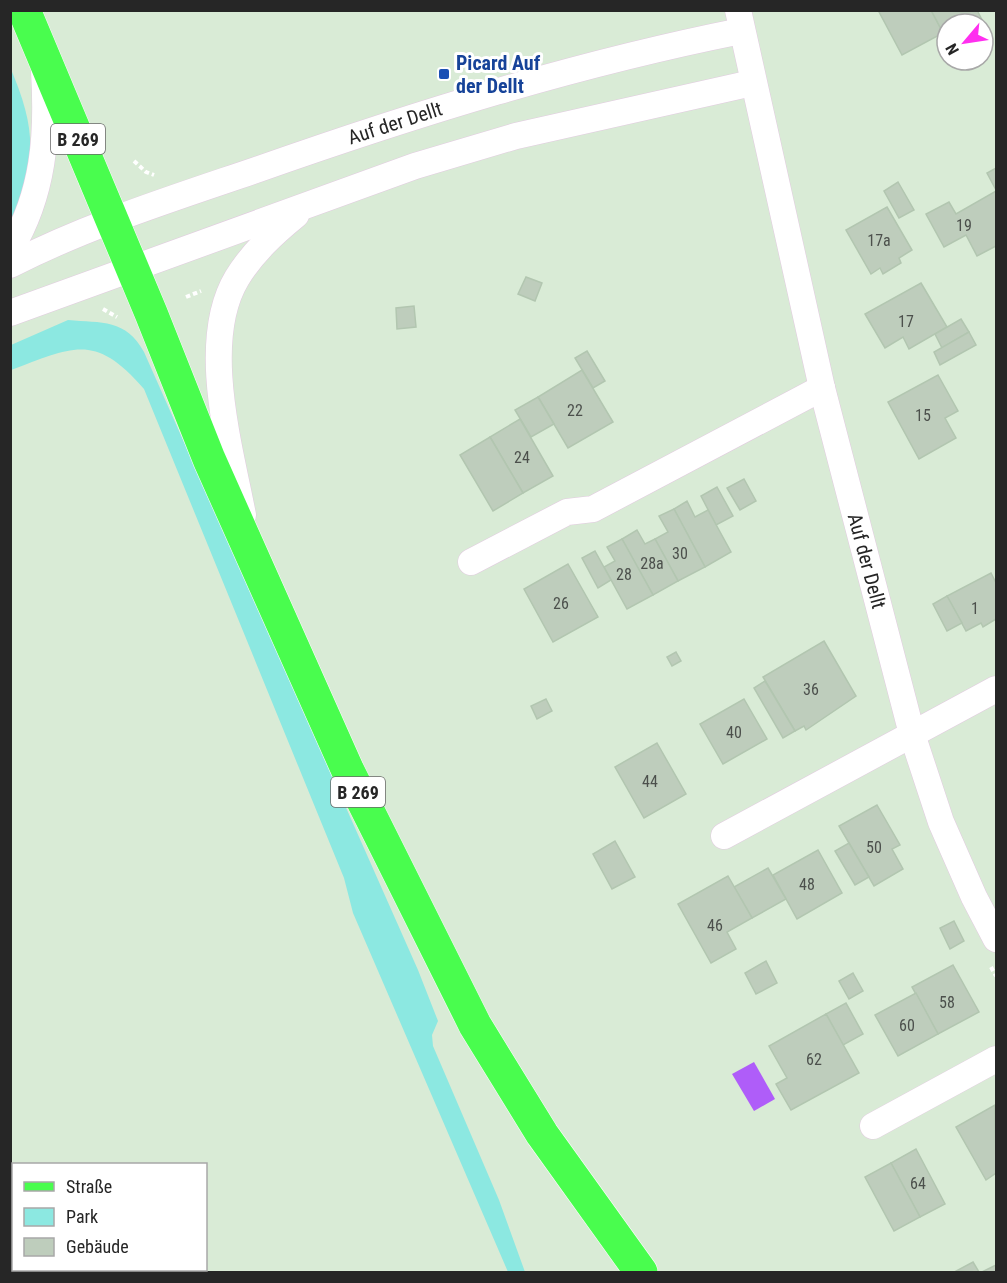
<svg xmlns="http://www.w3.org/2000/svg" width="1007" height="1283" viewBox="0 0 1007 1283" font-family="'Roboto Condensed',sans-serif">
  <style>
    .green { fill: #8ce8e1 }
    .water { fill: #af5df9 }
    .building { fill: #becdbc; stroke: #b2c6b0; stroke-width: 1.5 }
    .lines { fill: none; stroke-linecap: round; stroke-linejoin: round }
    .street-casing { stroke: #e2cbe0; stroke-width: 27 }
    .primary-casing { stroke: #fff; stroke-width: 34 }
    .path { stroke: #fff; stroke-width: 4; stroke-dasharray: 4.5 3; stroke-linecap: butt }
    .street { stroke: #fff; stroke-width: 26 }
    .primary { stroke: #49fd4e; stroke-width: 33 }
    .transit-dot { fill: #1a4fb4; stroke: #fff; stroke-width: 2 }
    .labels { text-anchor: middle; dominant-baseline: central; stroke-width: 6; stroke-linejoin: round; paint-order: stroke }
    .number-label { font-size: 16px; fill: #4c504c }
    .shield { fill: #fff; stroke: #676767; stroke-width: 1.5 }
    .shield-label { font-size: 18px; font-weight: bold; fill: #262626 }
    .transit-label { font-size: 20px; font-weight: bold; fill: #164399; stroke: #fff; text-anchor: start }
    .street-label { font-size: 20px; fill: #262626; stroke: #fff }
  </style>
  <rect width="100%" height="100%" fill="#d9ebd6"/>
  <g class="green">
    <path d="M10,67C37,130 37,162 10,224Z"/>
    <path d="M68,320C102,323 126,319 144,352L418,970L438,1021L432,1035L433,1046L499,1200L525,1272H508L353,913L344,878L144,389C95,332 73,347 11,370V345Z"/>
  </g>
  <path class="water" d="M754,1062L775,1099L754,1111L732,1074Z"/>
  <g class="building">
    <path d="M878,10H931L943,33L902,55Z"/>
    <path d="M931,10H977L985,26L947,24V40Z"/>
    <path d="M996,168V190L987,173Z"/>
    <path d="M898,182L914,210L899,218L884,191Z"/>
    <path d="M996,191V246L977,256L966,235L944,247L926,214L949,202L956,214Z"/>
    <path d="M887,207L912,250L899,258L901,263L883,274L880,268L871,274L846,230Z"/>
    <path d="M526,277L542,283L535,301L518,294Z"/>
    <path d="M921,283L947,327L909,349L903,337L885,348L865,314Z"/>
    <path d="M414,306L416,327L397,329L396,308Z"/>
    <path d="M961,319L969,332L942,348L935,334Z"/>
    <path d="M969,332L976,345L940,365L934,352Z"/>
    <path d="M587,351L605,381L593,388L575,358Z"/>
    <path d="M582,370L613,422L568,448L538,397Z"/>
    <path d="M938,375L958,411L945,418L956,438L919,459L888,402Z"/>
    <path d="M538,397L554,424L531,437L515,410Z"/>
    <path d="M520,419L553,476L523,493L490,437Z"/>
    <path d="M490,437L523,493L493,511L460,455Z"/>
    <path d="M744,479L756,501L740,510L727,488Z"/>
    <path d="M717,487L733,516L716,525L701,496Z"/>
    <path d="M687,501L695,517L708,510L731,552L705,567L674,509Z"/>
    <path d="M674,509L705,567L678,581L655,539L668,532L659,516Z"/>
    <path d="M637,530L645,544L655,539L678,581L653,595L622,539Z"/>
    <path d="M622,539L653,595L627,609L604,567L615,561L607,547Z"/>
    <path d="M595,551L611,580L598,588L582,558Z"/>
    <path d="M568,564L598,617L553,642L524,589Z"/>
    <path d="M991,573L996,583V619L983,627L981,623L966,631L947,596Z"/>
    <path d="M947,596L962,623L947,631L933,604Z"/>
    <path d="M824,641L856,696L806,730L804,726L795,731L763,677Z"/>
    <path d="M676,652L681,661L672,666L667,657Z"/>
    <path d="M765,681L795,731L783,738L754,688Z"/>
    <path d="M546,699L552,711L537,719L531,706Z"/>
    <path d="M744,699L767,739L723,764L700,724Z"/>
    <path d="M657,743L686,794L644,818L615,767Z"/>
    <path d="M877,805L900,845L892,849L903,869L874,886L839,826Z"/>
    <path d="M615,841L635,877L612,889L593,854Z"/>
    <path d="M849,843L869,877L855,885L835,851Z"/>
    <path d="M818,850L842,893L797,919L773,875Z"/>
    <path d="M768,868L786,899L752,918L734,887Z"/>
    <path d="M728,876L752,918L727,932L736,949L711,963L678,904Z"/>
    <path d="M954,921L964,941L950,949L940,928Z"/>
    <path d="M766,961L777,983L756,994L745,973Z"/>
    <path d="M953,965L979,1012L938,1034L912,987Z"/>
    <path d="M853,973L863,991L849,999L839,981Z"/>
    <path d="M916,993L938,1034L898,1056L875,1015Z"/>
    <path d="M846,1003L863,1034L843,1045L826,1014Z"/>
    <path d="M826,1014L859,1073L791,1110L776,1084L787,1078L769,1046Z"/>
    <path d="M995,1105L996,1173L986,1180L956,1127Z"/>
    <path d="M916,1149L945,1204L920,1217L891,1163Z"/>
    <path d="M891,1163L920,1217L894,1231L865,1177Z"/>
    <path d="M973,1262L979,1272L956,1271Z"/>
    <path d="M996,1265V1272H982Z"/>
  </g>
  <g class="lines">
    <g class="street-casing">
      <g id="street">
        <path d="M738,10L822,388L912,734L941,822L974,897L996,939"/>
        <path d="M10,250C44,194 48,135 44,71"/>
        <path d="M10,265C88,225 174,198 256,170C415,114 576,64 741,31"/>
        <path d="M10,313L415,166L516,136L752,83"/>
        <path d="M243,515C230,447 199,341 237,278C253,252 274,233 296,215"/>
        <path d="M471,562L567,512L593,509L822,388"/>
        <path d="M724,836L996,689"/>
        <path d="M873,1126L996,1059"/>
      </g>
    </g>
    <g class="primary-casing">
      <path id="primary" d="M24,10L151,313L209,459L348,771L475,1025L542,1134L641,1272"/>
    </g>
    <g class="path">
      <path d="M134,161L146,172L154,175"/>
      <path d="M186,297L201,291"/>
      <path d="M103,309L117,317"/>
      <path d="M991,967L996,976"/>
    </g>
    <use href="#street" class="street"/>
    <use href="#primary" class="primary"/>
  </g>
  <rect class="transit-dot" x="438" y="68" width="12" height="12" rx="3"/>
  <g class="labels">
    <g class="number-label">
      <text x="964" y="225">19</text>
      <text x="879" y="240">17a</text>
      <text x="906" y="321">17</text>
      <text x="575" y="410">22</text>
      <text x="923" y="415">15</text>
      <text x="522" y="457">24</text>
      <text x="680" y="553">30</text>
      <text x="652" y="563">28a</text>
      <text x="624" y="574">28</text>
      <text x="561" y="603">26</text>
      <text x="975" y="608">1</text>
      <text x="811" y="689">36</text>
      <text x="734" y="732">40</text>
      <text x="650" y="781">44</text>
      <text x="874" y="847">50</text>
      <text x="807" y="884">48</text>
      <text x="715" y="925">46</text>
      <text x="947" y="1002">58</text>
      <text x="907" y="1025">60</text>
      <text x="814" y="1059">62</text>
      <text x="918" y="1183">64</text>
    </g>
    <g class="shield">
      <rect x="51" y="124" width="54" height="30" rx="4.5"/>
      <rect x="331" y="777" width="54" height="30" rx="4.5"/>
    </g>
    <g class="shield-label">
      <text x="78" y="139">B 269</text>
      <text x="358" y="792">B 269</text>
    </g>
    <g class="transit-label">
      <text x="456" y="63">Picard Auf<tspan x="456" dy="23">der Dellt</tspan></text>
    </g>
    <g class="street-label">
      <text transform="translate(395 123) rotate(-18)">Auf der Dellt</text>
      <text transform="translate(867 561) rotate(75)">Auf der Dellt</text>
    </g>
  </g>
  <rect width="1007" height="1283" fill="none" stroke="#262626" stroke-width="24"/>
  <rect x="12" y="1163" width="195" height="108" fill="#ffffff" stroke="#a8a8a8" stroke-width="1.5"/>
  <rect x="24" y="1182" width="30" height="9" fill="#49fd4e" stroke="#a8a8a8" stroke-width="1.5"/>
  <text x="66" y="1193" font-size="18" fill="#262626">Straße</text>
  <rect x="24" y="1208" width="30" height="18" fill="#8ce8e1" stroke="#a8a8a8" stroke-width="1.5"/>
  <text x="66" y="1223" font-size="18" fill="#262626">Park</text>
  <rect x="24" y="1238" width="30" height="18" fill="#becdbc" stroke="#a8a8a8" stroke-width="1.5"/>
  <text x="66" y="1253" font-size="18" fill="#262626">Gebäude</text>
  <g transform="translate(965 42) rotate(241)"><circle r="28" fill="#ffffff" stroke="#a8a8a8" stroke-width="1.5"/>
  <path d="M0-4.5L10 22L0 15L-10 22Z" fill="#ff2fef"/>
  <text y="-9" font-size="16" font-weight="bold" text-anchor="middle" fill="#262626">N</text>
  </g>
</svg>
